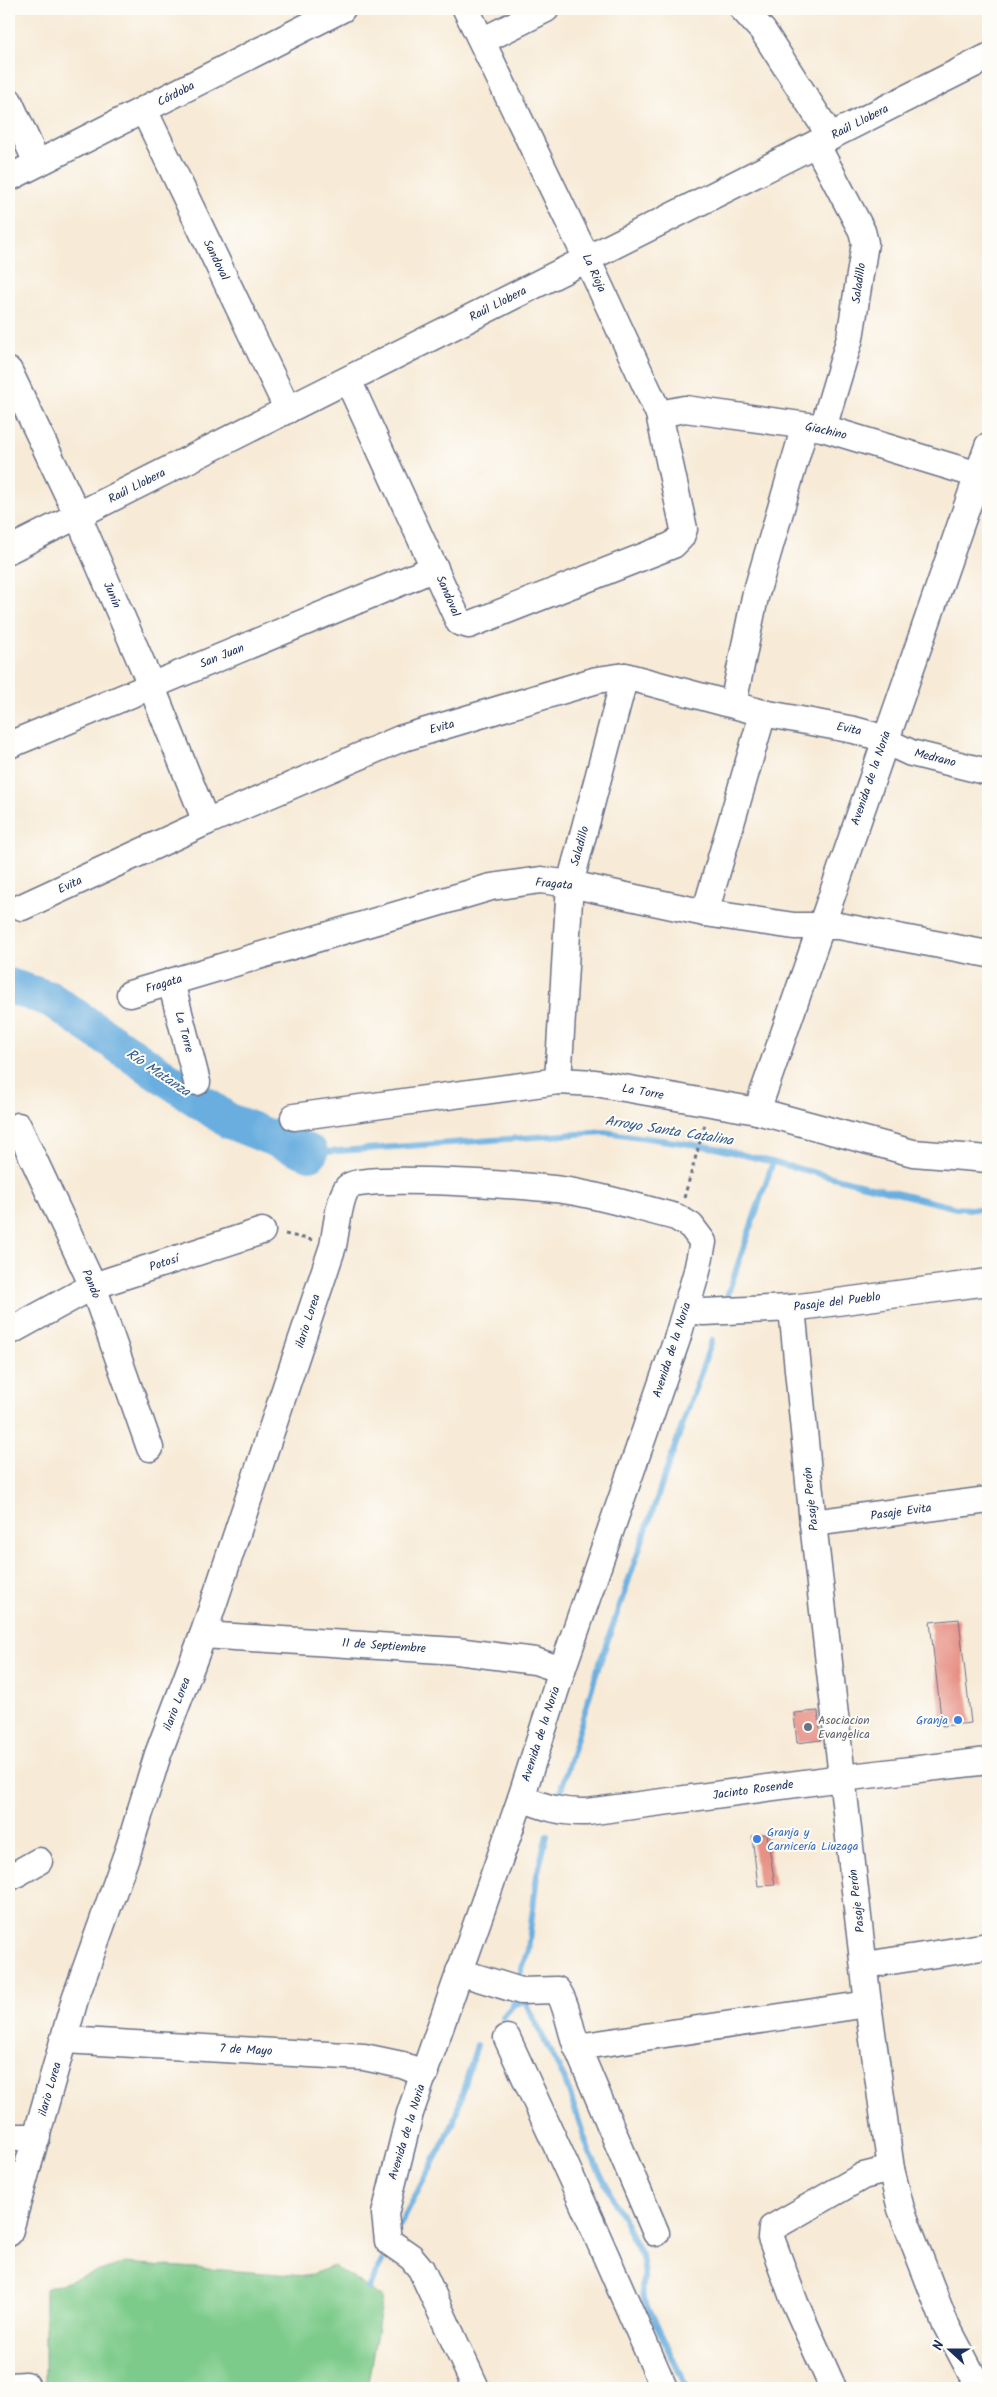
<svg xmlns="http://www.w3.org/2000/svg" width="997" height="2397" viewBox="0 0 997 2397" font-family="Kalam,sans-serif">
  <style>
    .green { fill: #7dcb8a; stroke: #4c7d74 }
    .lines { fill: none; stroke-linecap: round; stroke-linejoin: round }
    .stream { stroke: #69aedf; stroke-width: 6 }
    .river { stroke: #69aedf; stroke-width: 36 }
    .building { fill: #e79085 }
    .minor-casing { stroke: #687088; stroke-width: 29 }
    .path { stroke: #687088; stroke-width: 3; stroke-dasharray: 4 4; stroke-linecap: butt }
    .minor { stroke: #fff; stroke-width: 26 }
    .shop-dot { fill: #3f7fe0; stroke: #fdfcf7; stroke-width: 2 }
    .worship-dot { fill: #6b7280; stroke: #fdfcf7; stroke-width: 2 }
    .labels { text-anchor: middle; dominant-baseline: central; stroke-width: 4; stroke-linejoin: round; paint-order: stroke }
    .street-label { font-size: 12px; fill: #1b2f5e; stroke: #fdfcf7 }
    .worship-label { font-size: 12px; fill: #5b616d; stroke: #fdfcf7; text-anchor: start }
    .shop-label { font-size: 12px; fill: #366cbe; stroke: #fdfcf7; text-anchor: end }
    .water-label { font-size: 14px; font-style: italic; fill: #365b8b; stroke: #fdfcf7 }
  </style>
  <rect width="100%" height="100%" fill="#fdfcf7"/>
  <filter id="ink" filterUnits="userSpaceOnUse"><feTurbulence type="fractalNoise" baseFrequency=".02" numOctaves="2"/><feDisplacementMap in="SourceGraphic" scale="10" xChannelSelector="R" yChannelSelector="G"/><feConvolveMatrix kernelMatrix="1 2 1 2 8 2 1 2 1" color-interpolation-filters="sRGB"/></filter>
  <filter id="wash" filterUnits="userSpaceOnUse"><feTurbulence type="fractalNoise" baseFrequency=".0096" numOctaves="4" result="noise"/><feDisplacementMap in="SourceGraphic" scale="20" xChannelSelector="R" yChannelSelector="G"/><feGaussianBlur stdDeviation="1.12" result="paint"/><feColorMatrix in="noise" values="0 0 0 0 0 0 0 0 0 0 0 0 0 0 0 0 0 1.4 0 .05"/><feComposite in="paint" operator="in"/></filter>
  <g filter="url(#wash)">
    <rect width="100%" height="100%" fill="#f7ead6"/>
    <path class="green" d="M124,2263L307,2276L334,2266L383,2298L367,2388H45V2289Z"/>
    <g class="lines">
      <g class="stream">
        <path d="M310,1153L605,1132L716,1148L956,1208L988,1210"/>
        <path d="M724,1305L773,1162"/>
        <path d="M557,1803L597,1671L712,1340"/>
        <path d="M519,1978L528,1950L537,1875L547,1835"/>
        <path d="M515,1997L514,2004L525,2002L565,2080L589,2151L642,2257L645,2274L641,2287L643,2297L687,2388"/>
        <path d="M503,2017L514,2004"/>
        <path d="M400,2225L453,2124L477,2045"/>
        <path d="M368,2288L382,2262"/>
      </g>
      <path class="river" d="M9,986L50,999L229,1121L310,1153"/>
    </g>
    <g id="blocks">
      <g class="building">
        <path d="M959,1619L971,1723L942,1726L930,1622Z"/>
        <path d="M818,1711L821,1740L797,1743L794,1713Z"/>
        <path d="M767,1834L775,1885L758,1886L752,1836Z"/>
      </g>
    </g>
  </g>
  <g filter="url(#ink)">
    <use href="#blocks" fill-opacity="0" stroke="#687088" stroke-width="1"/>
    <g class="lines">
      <g class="minor-casing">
        <g id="minor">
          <path d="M743,9L763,31L831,137"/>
          <path d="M482,41L546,9"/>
          <path d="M9,101L37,163"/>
          <path d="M144,110L288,410"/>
          <path d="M816,144L862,231L865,243L850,338L823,428"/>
          <path d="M9,178L342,9"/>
          <path d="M9,371L78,516L151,685L206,822"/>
          <path d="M348,380L459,622L469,625L673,545L681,537L684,529L659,414L587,259L466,9"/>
          <path d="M659,414L685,409L823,428L988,478"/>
          <path d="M9,550L988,57"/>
          <path d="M733,704L755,597L805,426"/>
          <path d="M9,745L435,568"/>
          <path d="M22,907L206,822L400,739L597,680L625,676L763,713L854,730L872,735L911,753L988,772"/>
          <path d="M705,913L763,713"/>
          <path d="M171,982L197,1082"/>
          <path d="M130,994L491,887L541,880L570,884L705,913L794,926H839L988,954"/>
          <path d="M558,1081L570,884L625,676"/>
          <path d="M757,1111L988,446"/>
          <path d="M294,1117L558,1081L595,1083L757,1111L913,1153L988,1159"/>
          <path d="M18,1126L93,1286L150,1448"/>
          <path d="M792,1308L813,1523L868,2004L891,2169L901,2209L945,2323L979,2388"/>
          <path d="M686,1310L704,1312L792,1308L988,1282"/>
          <path d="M9,1332L93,1286L262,1231"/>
          <path d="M813,1523L988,1500"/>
          <path d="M203,1635L457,1651L535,1661L562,1670"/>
          <path d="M521,1798C544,1807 562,1813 587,1812L842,1778L988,1761"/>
          <path d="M9,1878L39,1861"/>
          <path d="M865,1965L988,1946"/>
          <path d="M459,1972L521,1991L557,1990C567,2003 570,2030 577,2047L656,2233"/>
          <path d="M507,2038L576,2188L664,2388"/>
          <path d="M64,2040L364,2057L402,2065L425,2074"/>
          <path d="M577,2047L868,2004"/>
          <path d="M9,2137H37"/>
          <path d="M9,2233L75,1999L129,1848L158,1754L203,1635L333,1246C336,1232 339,1197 348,1187C361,1173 535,1186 562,1190C600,1195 639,1208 676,1217L691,1226L703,1242L697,1271L677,1339L562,1670L521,1798L410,2113L385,2214L388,2241L411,2257L421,2269L476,2388"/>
          <path d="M9,2386L26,2385"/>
          <path d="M833,2388L795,2303L771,2238L772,2228L863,2176L891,2169"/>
        </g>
      </g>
      <g class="path">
        <path d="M684,1198L705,1124"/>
        <path d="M285,1234L312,1240"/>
      </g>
      <use href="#minor" class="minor"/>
    </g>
  </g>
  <g class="shop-dot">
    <circle cx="958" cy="1720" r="5"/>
    <circle cx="757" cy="1839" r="5"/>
  </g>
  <circle class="worship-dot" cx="808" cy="1727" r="5"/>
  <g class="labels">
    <g class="street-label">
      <text transform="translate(176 94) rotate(-27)">Córdoba</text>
      <text transform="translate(860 122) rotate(-27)">Raúl Llobera</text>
      <text transform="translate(216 260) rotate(64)">Sandoval</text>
      <text transform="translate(594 273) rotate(65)">La Rioja</text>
      <text transform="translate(859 283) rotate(-82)">Saladillo</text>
      <text transform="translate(498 304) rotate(-27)">Raúl Llobera</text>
      <text transform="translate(826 431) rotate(13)">Giachino</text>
      <text transform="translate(137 486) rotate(-27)">Raúl Llobera</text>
      <text transform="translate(112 595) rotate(67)">Junín</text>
      <text transform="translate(448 596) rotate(67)">Sandoval</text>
      <text transform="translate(222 656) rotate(-22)">San Juan</text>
      <text transform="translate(442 727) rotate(-16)">Evita</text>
      <text transform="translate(849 729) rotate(12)">Evita</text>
      <text transform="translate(935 758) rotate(14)">Medrano</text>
      <text transform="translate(871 778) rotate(-71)">Avenida de la Noria</text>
      <text transform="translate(580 846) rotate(-75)">Saladillo</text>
      <text transform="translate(554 884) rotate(5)">Fragata</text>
      <text transform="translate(70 885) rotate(-25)">Evita</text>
      <text transform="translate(164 984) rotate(-17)">Fragata</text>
      <text transform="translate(184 1032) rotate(75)">La Torre</text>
      <text transform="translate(643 1092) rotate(10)">La Torre</text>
      <text transform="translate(164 1263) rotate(-18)">Potosí</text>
      <text transform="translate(91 1284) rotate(67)">Pando</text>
      <text transform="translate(837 1302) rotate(-7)">Pasaje del Pueblo</text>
      <text transform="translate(308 1321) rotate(-72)">ilario Lorea</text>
      <text transform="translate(672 1350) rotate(-72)">Avenida de la Noria</text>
      <text transform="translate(811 1499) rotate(-96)">Pasaje Perón</text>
      <text transform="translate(901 1512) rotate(-8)">Pasaje Evita</text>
      <text transform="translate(384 1646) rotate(4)">11 de Septiembre</text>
      <text transform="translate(177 1704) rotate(-69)">ilario Lorea</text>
      <text transform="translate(541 1734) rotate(-72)">Avenida de la Noria</text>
      <text transform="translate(753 1790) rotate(-8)">Jacinto Rosende</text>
      <text transform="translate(857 1901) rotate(-97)">Pasaje Perón</text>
      <text transform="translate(246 2050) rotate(3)">7 de Mayo</text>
      <text transform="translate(50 2089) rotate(-74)">ilario Lorea</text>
      <text transform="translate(407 2132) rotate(-73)">Avenida de la Noria</text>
    </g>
    <g class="worship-label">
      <text x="818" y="1720">Asociacion<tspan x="818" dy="14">Evangelica</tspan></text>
    </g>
    <g class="shop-label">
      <text x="948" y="1720">Granja</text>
      <text x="767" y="1832" text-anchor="start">Granja y<tspan x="767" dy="14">Carnicería Liuzaga</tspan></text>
    </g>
    <g class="water-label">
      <text transform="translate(158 1073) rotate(34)">Río Matanza</text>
      <text transform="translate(669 1131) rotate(9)">Arroyo Santa Catalina</text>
    </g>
  </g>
  <rect width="997" height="2397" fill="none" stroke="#fdfcf7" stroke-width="30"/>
  <g transform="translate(950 2350) rotate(291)" stroke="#fdfcf7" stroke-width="4" paint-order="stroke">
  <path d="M0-4L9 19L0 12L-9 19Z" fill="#1b2f5e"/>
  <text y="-8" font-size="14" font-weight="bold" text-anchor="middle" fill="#1b2f5e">N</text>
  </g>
</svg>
